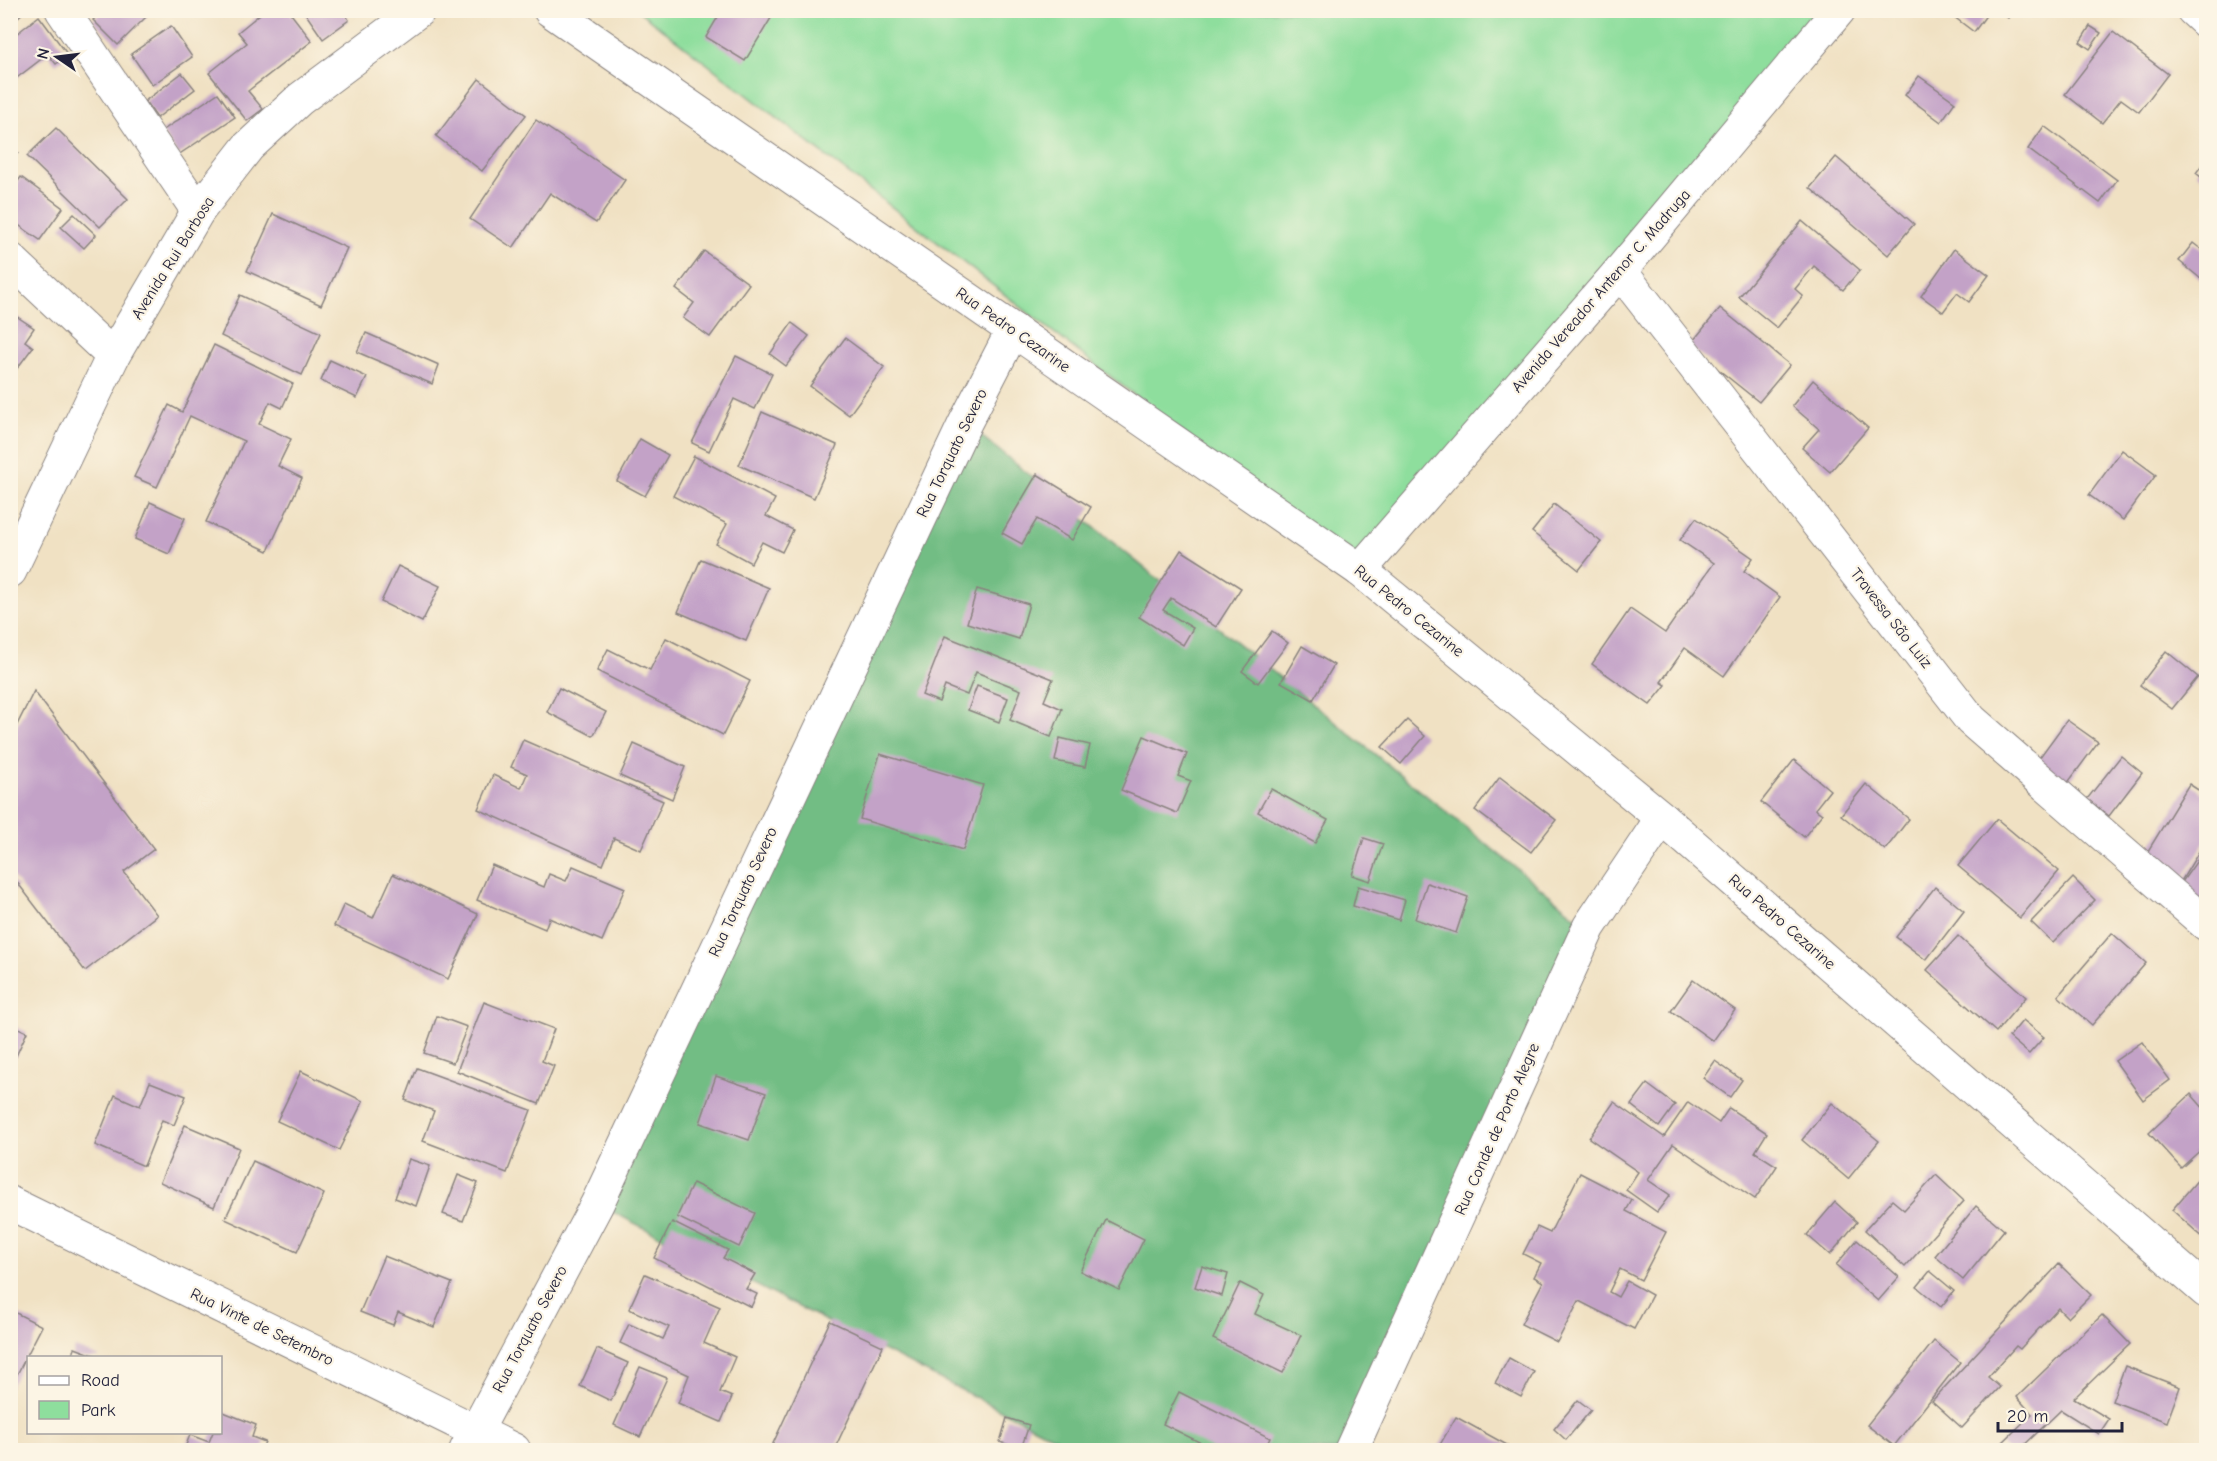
<svg xmlns="http://www.w3.org/2000/svg" width="2217" height="1461" viewBox="0 0 2217 1461" font-family="'Comic Neue',sans-serif">
  <style>
    .green { fill: #8ede9d; stroke: #58806c; stroke-width: 1.5 }
    .forest { fill: #72bd84; stroke: #4a7060; stroke-width: 1.5 }
    .building { fill: #c3a2c7 }
    .lines { fill: none; stroke-linecap: round; stroke-linejoin: round }
    .street-casing { stroke: #89827f; stroke-width: 35 }
    .street { stroke: #fff; stroke-width: 33 }
    .labels { text-anchor: middle; dominant-baseline: central; stroke-width: 4.5; stroke-linejoin: round; paint-order: stroke }
    .street-label { font-size: 16px; fill: #22223b; stroke: #fcf5e5 }
  </style>
  <rect width="100%" height="100%" fill="#fcf5e5"/>
  <filter id="ink" filterUnits="userSpaceOnUse"><feTurbulence type="fractalNoise" baseFrequency=".0167" numOctaves="2"/><feDisplacementMap in="SourceGraphic" scale="12" xChannelSelector="R" yChannelSelector="G"/><feConvolveMatrix kernelMatrix="1 2 1 2 8 2 1 2 1" color-interpolation-filters="sRGB"/></filter>
  <filter id="wash" filterUnits="userSpaceOnUse"><feTurbulence type="fractalNoise" baseFrequency=".008" numOctaves="4" result="noise"/><feDisplacementMap in="SourceGraphic" scale="24" xChannelSelector="R" yChannelSelector="G"/><feGaussianBlur stdDeviation="1.35" result="paint"/><feColorMatrix in="noise" values="0 0 0 0 0 0 0 0 0 0 0 0 0 0 0 0 0 1.4 0 .05"/><feComposite in="paint" operator="in"/></filter>
  <g filter="url(#wash)">
    <rect width="100%" height="100%" fill="#f0e1c3"/>
    <path class="green" d="M639,11H1837L1360,570Z"/>
    <path class="forest" d="M965,423L1589,927L1351,1450H1079L597,1204Z"/>
    <g id="blocks">
      <g class="building">
        <path d="M10,10H26L10,24Z"/>
        <path d="M103,10H144L148,15L118,45L93,20Z"/>
        <path d="M265,10H288L312,41L248,91L263,109L247,121L209,73L247,43L238,32Z"/>
        <path d="M303,10H343L349,20L323,39Z"/>
        <path d="M722,10H776L745,61L706,37Z"/>
        <path d="M1945,10H1990L1974,32Z"/>
        <path d="M1997,10H2014L2008,18Z"/>
        <path d="M39,16L68,55L56,64L48,54L10,83V39Z"/>
        <path d="M171,26L192,57L152,85L131,54Z"/>
        <path d="M2090,26L2101,33L2090,49L2080,42Z"/>
        <path d="M2113,32L2168,74L2139,112L2121,99L2102,123L2065,94Z"/>
        <path d="M182,73L195,89L157,118L145,101Z"/>
        <path d="M1919,76L1955,102L1941,122L1905,95Z"/>
        <path d="M479,79L526,115L482,171L436,136Z"/>
        <path d="M218,93L235,117L178,155L162,131Z"/>
        <path d="M536,120L625,180L596,223L550,193L513,248L470,219Z"/>
        <path d="M2044,126L2117,180L2100,203L2028,149Z"/>
        <path d="M56,128L128,199L100,227L27,156Z"/>
        <path d="M10,143L18,153L10,159Z"/>
        <path d="M1836,157L1914,224L1888,255L1810,188Z"/>
        <path d="M2206,159V181L2196,173Z"/>
        <path d="M21,177L63,208L40,240L10,219V192Z"/>
        <path d="M74,214L96,235L84,248L61,227Z"/>
        <path d="M273,214L347,248L321,305L247,271Z"/>
        <path d="M1802,221L1860,270L1843,290L1814,266L1795,289L1803,296L1777,328L1739,297Z"/>
        <path d="M2193,243L2206,253V283L2179,261Z"/>
        <path d="M1954,249L1989,275L1969,302L1957,293L1943,312L1921,296Z"/>
        <path d="M704,251L749,284L710,337L683,318L694,303L676,289Z"/>
        <path d="M240,295L321,333L302,375L221,336Z"/>
        <path d="M1720,308L1790,365L1759,402L1689,346Z"/>
        <path d="M10,312L34,328L25,341L33,347L10,378Z"/>
        <path d="M792,323L809,336L786,366L770,354Z"/>
        <path d="M366,333L439,365L432,384L357,352Z"/>
        <path d="M845,338L884,367L849,415L810,386Z"/>
        <path d="M214,345L293,384L282,408L270,402L259,424L291,439L278,466L302,478L268,551L206,522L244,441L190,416L157,487L134,477L169,405L182,412Z"/>
        <path d="M736,356L772,374L755,409L734,399L709,451L692,443Z"/>
        <path d="M330,360L367,377L357,398L321,381Z"/>
        <path d="M1813,380L1868,428L1830,472L1802,448L1819,429L1792,406Z"/>
        <path d="M762,412L837,445L814,498L739,465Z"/>
        <path d="M640,439L668,455L645,496L617,481Z"/>
        <path d="M2122,450L2156,475L2123,520L2089,495Z"/>
        <path d="M694,456L775,499L766,516L793,530L782,552L762,542L751,563L716,544L727,524L673,496Z"/>
        <path d="M1037,474L1091,507L1072,540L1037,519L1022,544L1002,533Z"/>
        <path d="M150,502L185,518L169,554L135,539Z"/>
        <path d="M1554,504L1601,542L1579,570L1532,532Z"/>
        <path d="M1696,518L1753,558L1744,571L1780,597L1724,676L1685,648L1661,682L1666,685L1650,705L1592,664L1630,609L1665,633L1714,563L1680,540Z"/>
        <path d="M1181,550L1241,588L1216,627L1171,598L1163,610L1193,628L1183,645L1139,617Z"/>
        <path d="M701,559L769,588L746,641L678,612Z"/>
        <path d="M398,566L440,586L422,622L381,602Z"/>
        <path d="M977,589L1029,604L1019,639L967,623Z"/>
        <path d="M1272,631L1288,643L1258,683L1242,671Z"/>
        <path d="M945,636L1053,679L1044,701L1062,709L1051,737L1010,720L1021,690L976,672L967,695L945,686L939,702L922,695Z"/>
        <path d="M666,638L750,681L723,735L597,671L608,649L650,670Z"/>
        <path d="M1302,646L1334,665L1313,700L1281,682Z"/>
        <path d="M2166,651L2198,677L2172,709L2140,685Z"/>
        <path d="M977,686L1008,698L999,722L968,710Z"/>
        <path d="M559,688L606,712L593,736L547,712Z"/>
        <path d="M34,691L154,849L124,872L157,915L85,971L10,873V739Z"/>
        <path d="M1407,720L1425,736L1401,764L1382,747Z"/>
        <path d="M2067,720L2098,742L2064,788L2034,765Z"/>
        <path d="M1144,736L1187,754L1178,776L1191,781L1177,813L1121,790Z"/>
        <path d="M1060,738L1090,745L1085,767L1055,761Z"/>
        <path d="M523,740L663,801L641,850L614,838L603,865L478,809L493,775L521,788L527,774L511,767Z"/>
        <path d="M634,744L685,767L672,799L620,776Z"/>
        <path d="M880,754L983,785L963,850L860,819Z"/>
        <path d="M2121,756L2142,773L2109,816L2087,799Z"/>
        <path d="M1794,760L1830,790L1815,809L1822,814L1804,837L1761,802Z"/>
        <path d="M1500,777L1556,820L1531,852L1475,810Z"/>
        <path d="M1866,784L1909,819L1885,850L1841,815Z"/>
        <path d="M2189,784L2206,795V840L2180,883L2143,859Z"/>
        <path d="M1271,789L1328,820L1315,843L1258,812Z"/>
        <path d="M1997,819L2059,871L2020,918L1958,866Z"/>
        <path d="M1364,838L1383,844L1370,881L1352,875Z"/>
        <path d="M2206,848V911L2177,889Z"/>
        <path d="M492,865L544,887L549,874L566,881L573,866L625,888L602,941L549,918L545,929L477,900Z"/>
        <path d="M393,874L478,914L448,979L334,926L344,904L373,918Z"/>
        <path d="M2073,878L2095,900L2053,943L2031,922Z"/>
        <path d="M10,880L18,886L10,895Z"/>
        <path d="M1427,883L1468,897L1456,933L1415,919Z"/>
        <path d="M1358,886L1405,900L1399,920L1353,906Z"/>
        <path d="M1935,887L1964,911L1926,960L1896,937Z"/>
        <path d="M2112,933L2146,963L2092,1025L2058,996Z"/>
        <path d="M1958,936L2026,997L1996,1032L1927,970Z"/>
        <path d="M1693,980L1735,1010L1713,1041L1671,1011Z"/>
        <path d="M484,1002L554,1029L542,1061L554,1066L539,1104L457,1071Z"/>
        <path d="M437,1016L467,1027L453,1063L424,1053Z"/>
        <path d="M2023,1020L2044,1037L2029,1054L2009,1037Z"/>
        <path d="M10,1024L27,1032L10,1069Z"/>
        <path d="M2142,1042L2170,1080L2143,1100L2115,1061Z"/>
        <path d="M1715,1061L1742,1080L1730,1097L1703,1078Z"/>
        <path d="M417,1068L531,1110L507,1173L423,1141L434,1111L405,1100Z"/>
        <path d="M301,1071L363,1101L339,1150L277,1121Z"/>
        <path d="M716,1076L766,1093L749,1140L700,1123Z"/>
        <path d="M150,1082L186,1096L174,1125L162,1120L144,1166L95,1145L115,1095L140,1106Z"/>
        <path d="M1647,1084L1675,1105L1659,1127L1631,1105Z"/>
        <path d="M2191,1094L2206,1111V1145L2181,1168L2149,1133Z"/>
        <path d="M1614,1102L1664,1137L1688,1102L1719,1123L1729,1108L1767,1133L1755,1152L1777,1166L1755,1199L1673,1144L1648,1180L1670,1195L1657,1212L1626,1190L1638,1172L1589,1138Z"/>
        <path d="M1832,1103L1879,1141L1848,1179L1802,1140Z"/>
        <path d="M185,1125L239,1148L214,1207L160,1182Z"/>
        <path d="M409,1159L430,1166L416,1206L395,1198Z"/>
        <path d="M253,1161L324,1194L297,1252L225,1219Z"/>
        <path d="M2206,1170V1240L2172,1210Z"/>
        <path d="M1580,1173L1632,1200L1626,1211L1666,1232L1641,1280L1620,1269L1609,1292L1618,1297L1627,1281L1652,1295L1634,1329L1579,1301L1557,1342L1521,1324L1543,1282L1534,1277L1541,1263L1523,1254L1537,1227L1550,1233Z"/>
        <path d="M458,1175L478,1183L463,1221L443,1214Z"/>
        <path d="M1936,1175L1964,1201L1905,1267L1865,1230L1892,1200L1904,1210Z"/>
        <path d="M693,1183L755,1213L739,1247L677,1217Z"/>
        <path d="M1835,1202L1857,1222L1830,1255L1807,1235Z"/>
        <path d="M1976,1206L2004,1230L1963,1280L1935,1256Z"/>
        <path d="M1106,1220L1144,1239L1119,1290L1080,1271Z"/>
        <path d="M672,1222L728,1250L723,1258L755,1274L746,1289L757,1294L751,1307L654,1258Z"/>
        <path d="M1857,1240L1899,1277L1878,1301L1836,1265Z"/>
        <path d="M384,1256L452,1283L434,1327L398,1312L393,1325L360,1312Z"/>
        <path d="M2059,1264L2091,1295L2068,1318L2058,1308L2020,1349L2016,1346L1988,1377L2000,1387L1962,1428L1932,1401Z"/>
        <path d="M1202,1266L1228,1274L1222,1296L1195,1287Z"/>
        <path d="M1930,1271L1954,1291L1941,1307L1917,1287Z"/>
        <path d="M645,1274L720,1307L704,1343L735,1357L720,1392L732,1397L721,1422L678,1403L689,1375L620,1343L629,1324L663,1339L669,1327L629,1309Z"/>
        <path d="M1240,1283L1264,1295L1255,1314L1301,1335L1283,1373L1213,1339Z"/>
        <path d="M10,1310L42,1326L10,1388Z"/>
        <path d="M2102,1315L2130,1344L2074,1398L2109,1419L2099,1434L2061,1410L2019,1450H2008L2001,1444L2032,1414L2017,1397Z"/>
        <path d="M830,1321L883,1346L834,1450H770Z"/>
        <path d="M1934,1341L1960,1362L1894,1446L1867,1425Z"/>
        <path d="M75,1348L99,1357V1358H72Z"/>
        <path d="M597,1349L628,1363L611,1401L580,1386Z"/>
        <path d="M1509,1358L1534,1372L1521,1397L1495,1383Z"/>
        <path d="M2125,1366L2180,1387L2167,1422L2112,1401Z"/>
        <path d="M640,1367L667,1378L640,1437L614,1425Z"/>
        <path d="M1179,1392L1270,1438L1264,1450H1215L1163,1424Z"/>
        <path d="M1578,1400L1591,1410L1566,1440L1554,1429Z"/>
        <path d="M221,1411L256,1425L252,1437L265,1442L261,1450H184L190,1435L209,1442L213,1432H220Z"/>
        <path d="M1456,1417L1516,1450H1437Z"/>
        <path d="M1007,1418L1029,1425L1021,1449L1000,1442Z"/>
      </g>
    </g>
  </g>
  <g filter="url(#ink)">
    <use href="#blocks" fill-opacity="0" stroke="#89827f" stroke-width="1.5"/>
    <g class="lines">
      <g class="street-casing">
        <g id="street">
          <path d="M62,10L198,211"/>
          <path d="M550,10L1360,570L1662,818L2206,1291"/>
          <path d="M2193,10L2206,22"/>
          <path d="M10,259L113,356"/>
          <path d="M1620,271L1971,720L2206,924"/>
          <path d="M1360,570L1620,271L1839,10"/>
          <path d="M10,571L113,356L198,211L248,147L300,99L419,10"/>
          <path d="M10,1203L514,1450"/>
          <path d="M466,1450L597,1204L965,423L1013,330"/>
          <path d="M1351,1450L1589,927L1662,818"/>
        </g>
      </g>
      <use href="#street" class="street"/>
    </g>
  </g>
  <g class="labels">
    <g class="street-label">
      <text transform="translate(173 258) rotate(-58)">Avenida Rui Barbosa</text>
      <text transform="translate(1601 291) rotate(-49)">Avenida Vereador Antenor C. Madruga</text>
      <text transform="translate(1013 330) rotate(35)">Rua Pedro Cezarine</text>
      <text transform="translate(952 453) rotate(-64)">Rua Torquato Severo</text>
      <text transform="translate(1409 611) rotate(39)">Rua Pedro Cezarine</text>
      <text transform="translate(1891 618) rotate(52)">Travessa São Luiz</text>
      <text transform="translate(743 892) rotate(-65)">Rua Torquato Severo</text>
      <text transform="translate(1782 922) rotate(41)">Rua Pedro Cezarine</text>
      <text transform="translate(1497 1129) rotate(-66)">Rua Conde de Porto Alegre</text>
      <text transform="translate(262 1327) rotate(26)">Rua Vinte de Setembro</text>
      <text transform="translate(530 1329) rotate(-62)">Rua Torquato Severo</text>
    </g>
  </g>
  <rect width="2217" height="1461" fill="none" stroke="#fcf5e5" stroke-width="36"/>
  <rect x="27" y="1356" width="195" height="78" fill="#fcf5e5" stroke="#a5a1a1" stroke-width="1.5"/>
  <rect x="39" y="1376" width="30" height="9" fill="#ffffff" stroke="#a5a1a1" stroke-width="1.5"/>
  <text x="81" y="1386" font-size="18" fill="#22223b">Road</text>
  <rect x="39" y="1401" width="30" height="18" fill="#8ede9d" stroke="#a5a1a1" stroke-width="1.5"/>
  <text x="81" y="1416" font-size="18" fill="#22223b">Park</text>
  <g transform="translate(57 57) rotate(284)" stroke="#fcf5e5" stroke-width="4.5" paint-order="stroke">
  <path d="M0-4.5L10 22L0 15L-10 22Z" fill="#22223b"/>
  <text y="-9" font-size="16" font-weight="bold" text-anchor="middle" fill="#22223b">N</text>
  </g>
  <path d="M1998 1422v9h124v-9" fill="none" stroke="#22223b" stroke-width="3"/>
  <text x="2007" y="1422" font-size="18" fill="#22223b" stroke="#fcf5e5" stroke-width="4.5" paint-order="stroke">20 m</text>
</svg>
